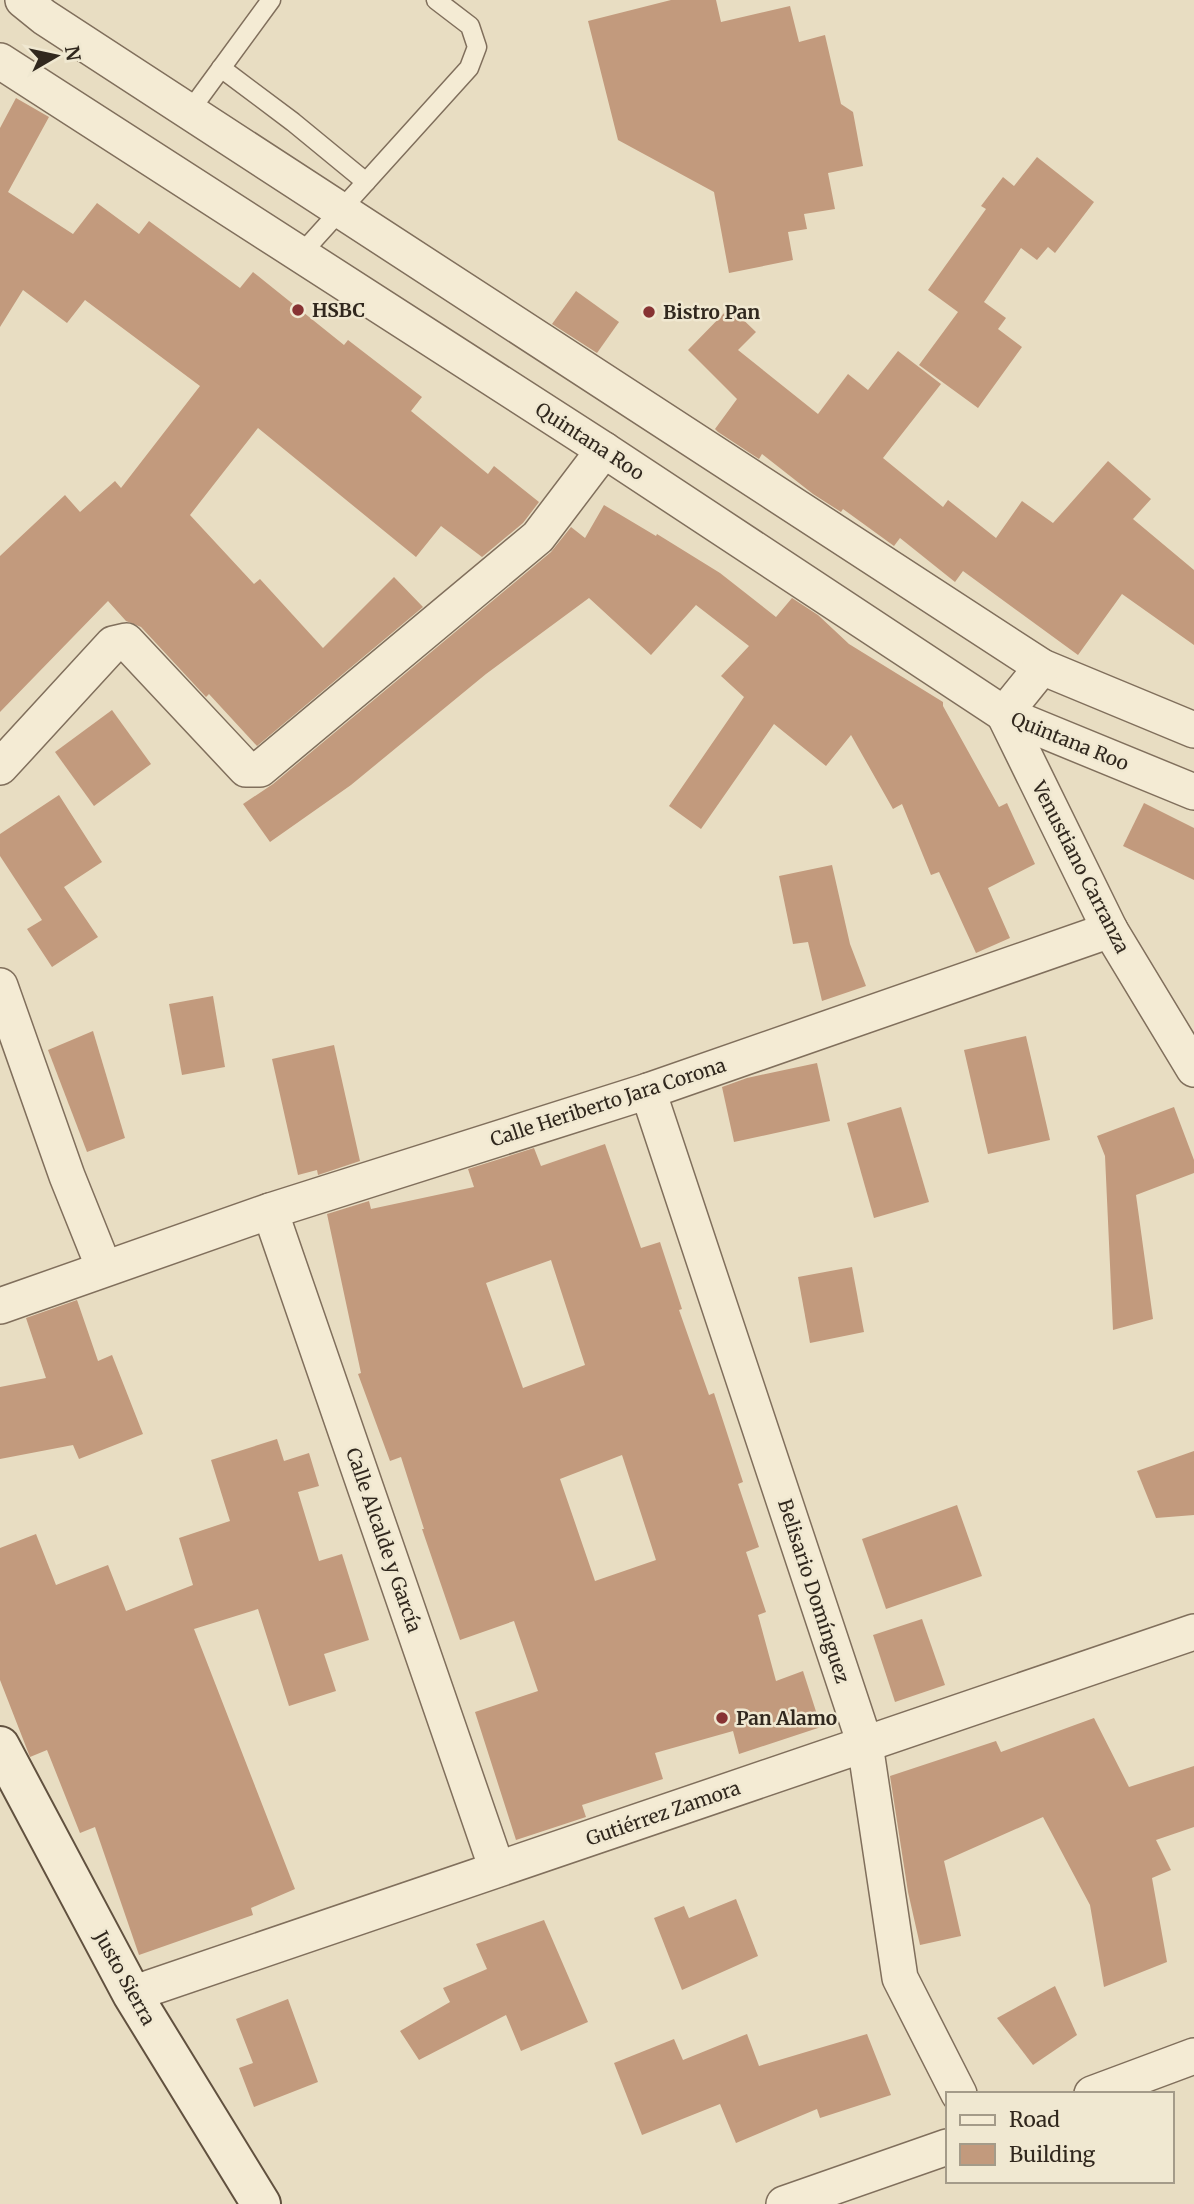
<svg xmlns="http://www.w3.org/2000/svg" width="1194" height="2204" viewBox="0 0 1194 2204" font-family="Merriweather,serif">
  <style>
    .building { fill: #c29a7d; fill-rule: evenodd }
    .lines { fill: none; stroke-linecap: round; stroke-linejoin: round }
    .lane-casing { stroke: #806f5c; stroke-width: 21 }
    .street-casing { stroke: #806f5c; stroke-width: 38 }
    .secondary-casing { stroke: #61513f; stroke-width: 42 }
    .lane { stroke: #f4ebd4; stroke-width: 18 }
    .street { stroke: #f4ebd4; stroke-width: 35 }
    .secondary { stroke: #f4ebd4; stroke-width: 38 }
    .poi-dot { fill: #873333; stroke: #f0e8d1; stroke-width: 2.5 }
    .labels { text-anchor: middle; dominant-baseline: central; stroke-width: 5; stroke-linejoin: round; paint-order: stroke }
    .poi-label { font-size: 19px; font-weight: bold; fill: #31281e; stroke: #f0e8d1; text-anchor: start }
    .street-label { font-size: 19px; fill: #31281e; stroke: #f0e8d1 }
  </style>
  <rect width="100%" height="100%" fill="#e8ddc2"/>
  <g class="building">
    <path d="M671,0H716L721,22L790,6L799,42L825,35L841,104L853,112L863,166L828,173L835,209L804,214L807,229L788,232L793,260L729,273L714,192L618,140L588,21Z"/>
    <path d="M16,98L49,117L8,192L73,234L97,203L139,234L149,221L240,288L253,272L344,345L348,340L422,397L411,411L488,474L494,466L539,502L523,523L482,557L441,526L416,557L258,428L190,515L254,584L260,579L323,648L394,577L423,607L257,746L209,694L206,697L141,627L126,621L108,601L0,712V556L65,495L80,512L115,481L121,488L200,386L85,300L67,323L23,290L0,327V128Z"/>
    <path d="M1037,157L1094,202L1055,253L1048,247L1037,260L1021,248L984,302L1006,318L998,329L1022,347L978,408L919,365L958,312L928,290L986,209L981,206L1003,177L1014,186Z"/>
    <path d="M576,291L619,322L597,353L552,324Z"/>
    <path d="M730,307L756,332L738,350L818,414L848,374L868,390L898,351L941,384L883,458L943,507L948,500L996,538L1022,501L1053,523L1108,461L1151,499L1133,519L1194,570V645L1122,594L1078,655L963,571L955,582L900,538L894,546L843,509L841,512L813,494L762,454L759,459L718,432L715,429L737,399L688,350Z"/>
    <path d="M604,505L656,536L657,534L720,573L776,617L792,598L818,615L849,644L943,702V706L999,807L1007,803L1035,864L988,888L1010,938L976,953L939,872L931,875L902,804L893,809L851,735L826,766L774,724L701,829L669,806L744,697L721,676L749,646L696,605L651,655L589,598L486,674L351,785L270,842L243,804L273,784L551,552L571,527L585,538Z"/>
    <path d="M112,710L151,764L94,806L55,752Z"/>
    <path d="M59,795L102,862L64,887L98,937L52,967L27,929L42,920L0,856V834Z"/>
    <path d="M1144,803L1194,828V880L1123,846Z"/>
    <path d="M832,865L850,944L866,986L822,1001L808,942L793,944L779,876Z"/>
    <path d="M213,996L225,1067L182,1075L169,1004Z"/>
    <path d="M93,1031L125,1138L87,1152L48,1050Z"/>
    <path d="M1026,1036L1050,1140L988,1154L964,1050Z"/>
    <path d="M334,1045L360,1161L318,1175L317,1170L298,1175L272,1059Z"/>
    <path d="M817,1063L830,1121L734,1142L722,1087L747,1078Z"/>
    <path d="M901,1107L929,1202L874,1218L847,1123Z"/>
    <path d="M1174,1107L1194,1160V1173L1136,1195L1153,1319L1113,1330L1105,1156L1097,1136Z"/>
    <path d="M605,1144L641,1248L660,1242L682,1309L679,1310L709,1395L714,1393L743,1482L738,1484L759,1547L746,1552L766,1612L758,1615L776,1681L803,1671L821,1727L739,1754L733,1731L655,1753L663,1779L582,1805L586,1817L516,1840L475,1712L538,1691L514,1621L460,1640L422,1529H424L401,1457L390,1461L358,1374L361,1373L327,1214L369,1201L371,1209L474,1187L468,1169L534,1148L541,1166ZM551,1260L585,1365L523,1388L486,1283ZM622,1455L656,1560L595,1581L560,1479Z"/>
    <path d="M852,1267L864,1332L810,1343L798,1277Z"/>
    <path d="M77,1300L98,1361L112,1355L143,1434L79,1459L73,1445L0,1459V1387L46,1378L26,1318Z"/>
    <path d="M277,1439L284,1461L309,1453L319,1486L298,1492L319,1561L342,1554L369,1640L324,1654L336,1691L289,1706L258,1609L194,1629L295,1889L251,1908L253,1915L139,1955L95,1827L80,1833L47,1750L30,1757L0,1680V1548L36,1534L56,1585L108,1565L126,1611L193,1585L179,1538L230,1521L211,1460Z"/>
    <path d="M1194,1451V1515L1156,1518L1137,1471Z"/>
    <path d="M957,1505L982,1576L886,1609L862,1539Z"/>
    <path d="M922,1619L945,1685L895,1702L873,1635Z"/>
    <path d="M1094,1718L1129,1787L1194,1766V1827L1156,1840L1171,1870L1152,1878L1167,1962L1104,1987L1090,1905L1043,1817L944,1861L961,1936L920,1945L908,1892L890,1776L996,1741L1001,1752Z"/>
    <path d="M736,1899L758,1956L682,1990L654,1918L684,1906L689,1918Z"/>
    <path d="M544,1920L588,2022L521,2051L506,2015L419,2060L400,2031L450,2002L443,1988L487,1969L476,1944Z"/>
    <path d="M1055,1986L1077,2035L1033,2065L997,2018Z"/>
    <path d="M288,1999L318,2082L254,2107L239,2068L253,2063L236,2019Z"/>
    <path d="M747,2034L759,2066L867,2034L891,2095L820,2118L817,2109L736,2143L720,2104L642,2135L614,2063L674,2039L683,2060Z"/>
  </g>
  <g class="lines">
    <g class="lane-casing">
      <g id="lane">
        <path d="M221,68L293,122L366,182"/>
        <path d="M189,112L271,0"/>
        <path d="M300,255L469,68L477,47L470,26L436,0"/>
      </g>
    </g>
    <g class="street-casing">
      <g id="street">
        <path d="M23,0L44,17L1042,667L1194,730"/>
        <path d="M0,61L604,450L1004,714L1194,792"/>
        <path d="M1042,667L1004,714L1110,930L1194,1069"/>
        <path d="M0,767L113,644L126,641L246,769H260L538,537L604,450"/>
        <path d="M0,986L67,1176L104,1268"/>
        <path d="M648,1091L865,1744L900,1978L959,2094"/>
        <path d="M270,1211L497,1869"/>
        <path d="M0,1306L270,1211L648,1091L1110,930"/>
        <path d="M132,1994L1194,1632"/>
        <path d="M1092,2094L1194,2056"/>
        <path d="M784,2204L947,2147"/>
      </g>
    </g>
    <g class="secondary-casing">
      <path id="secondary" d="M0,1746L132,1994L261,2204"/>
    </g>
    <use href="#lane" class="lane"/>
    <use href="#street" class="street"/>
    <use href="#secondary" class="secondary"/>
  </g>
  <g class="poi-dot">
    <circle cx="298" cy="310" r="7"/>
    <circle cx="649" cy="312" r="7"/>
    <circle cx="722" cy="1718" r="7"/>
  </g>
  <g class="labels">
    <g class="poi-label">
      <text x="312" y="310">HSBC</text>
      <text x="663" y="312">Bistro Pan</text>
      <text x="736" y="1718">Pan Alamo</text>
    </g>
    <g class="street-label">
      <text transform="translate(590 441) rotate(33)">Quintana Roo</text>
      <text transform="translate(1070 741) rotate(22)">Quintana Roo</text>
      <text transform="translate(1081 867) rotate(63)">Venustiano Carranza</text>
      <text transform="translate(608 1102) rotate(-18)">Calle Heriberto Jara Corona</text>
      <text transform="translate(384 1540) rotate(71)">Calle Alcalde y García</text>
      <text transform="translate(814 1591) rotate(72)">Belisario Domínguez</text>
      <text transform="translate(663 1813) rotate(-19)">Gutiérrez Zamora</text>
      <text transform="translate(125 1978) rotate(61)">Justo Sierra</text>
    </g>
  </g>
  <rect x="946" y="2092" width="228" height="91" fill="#f0e8d1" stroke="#a49b89" stroke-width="2"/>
  <rect x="960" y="2115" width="35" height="10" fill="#f4ebd4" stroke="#a49b89" stroke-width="2"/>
  <text x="1009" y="2127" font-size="21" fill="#31281e">Road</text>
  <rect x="960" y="2144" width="35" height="21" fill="#c29a7d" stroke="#a49b89" stroke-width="2"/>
  <text x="1009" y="2162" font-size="21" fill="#31281e">Building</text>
  <g transform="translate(56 56) rotate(81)" stroke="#f0e8d1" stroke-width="5" paint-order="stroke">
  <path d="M0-5L12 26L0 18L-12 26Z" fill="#31281e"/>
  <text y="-10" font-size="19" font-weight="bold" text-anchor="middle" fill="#31281e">N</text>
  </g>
</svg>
